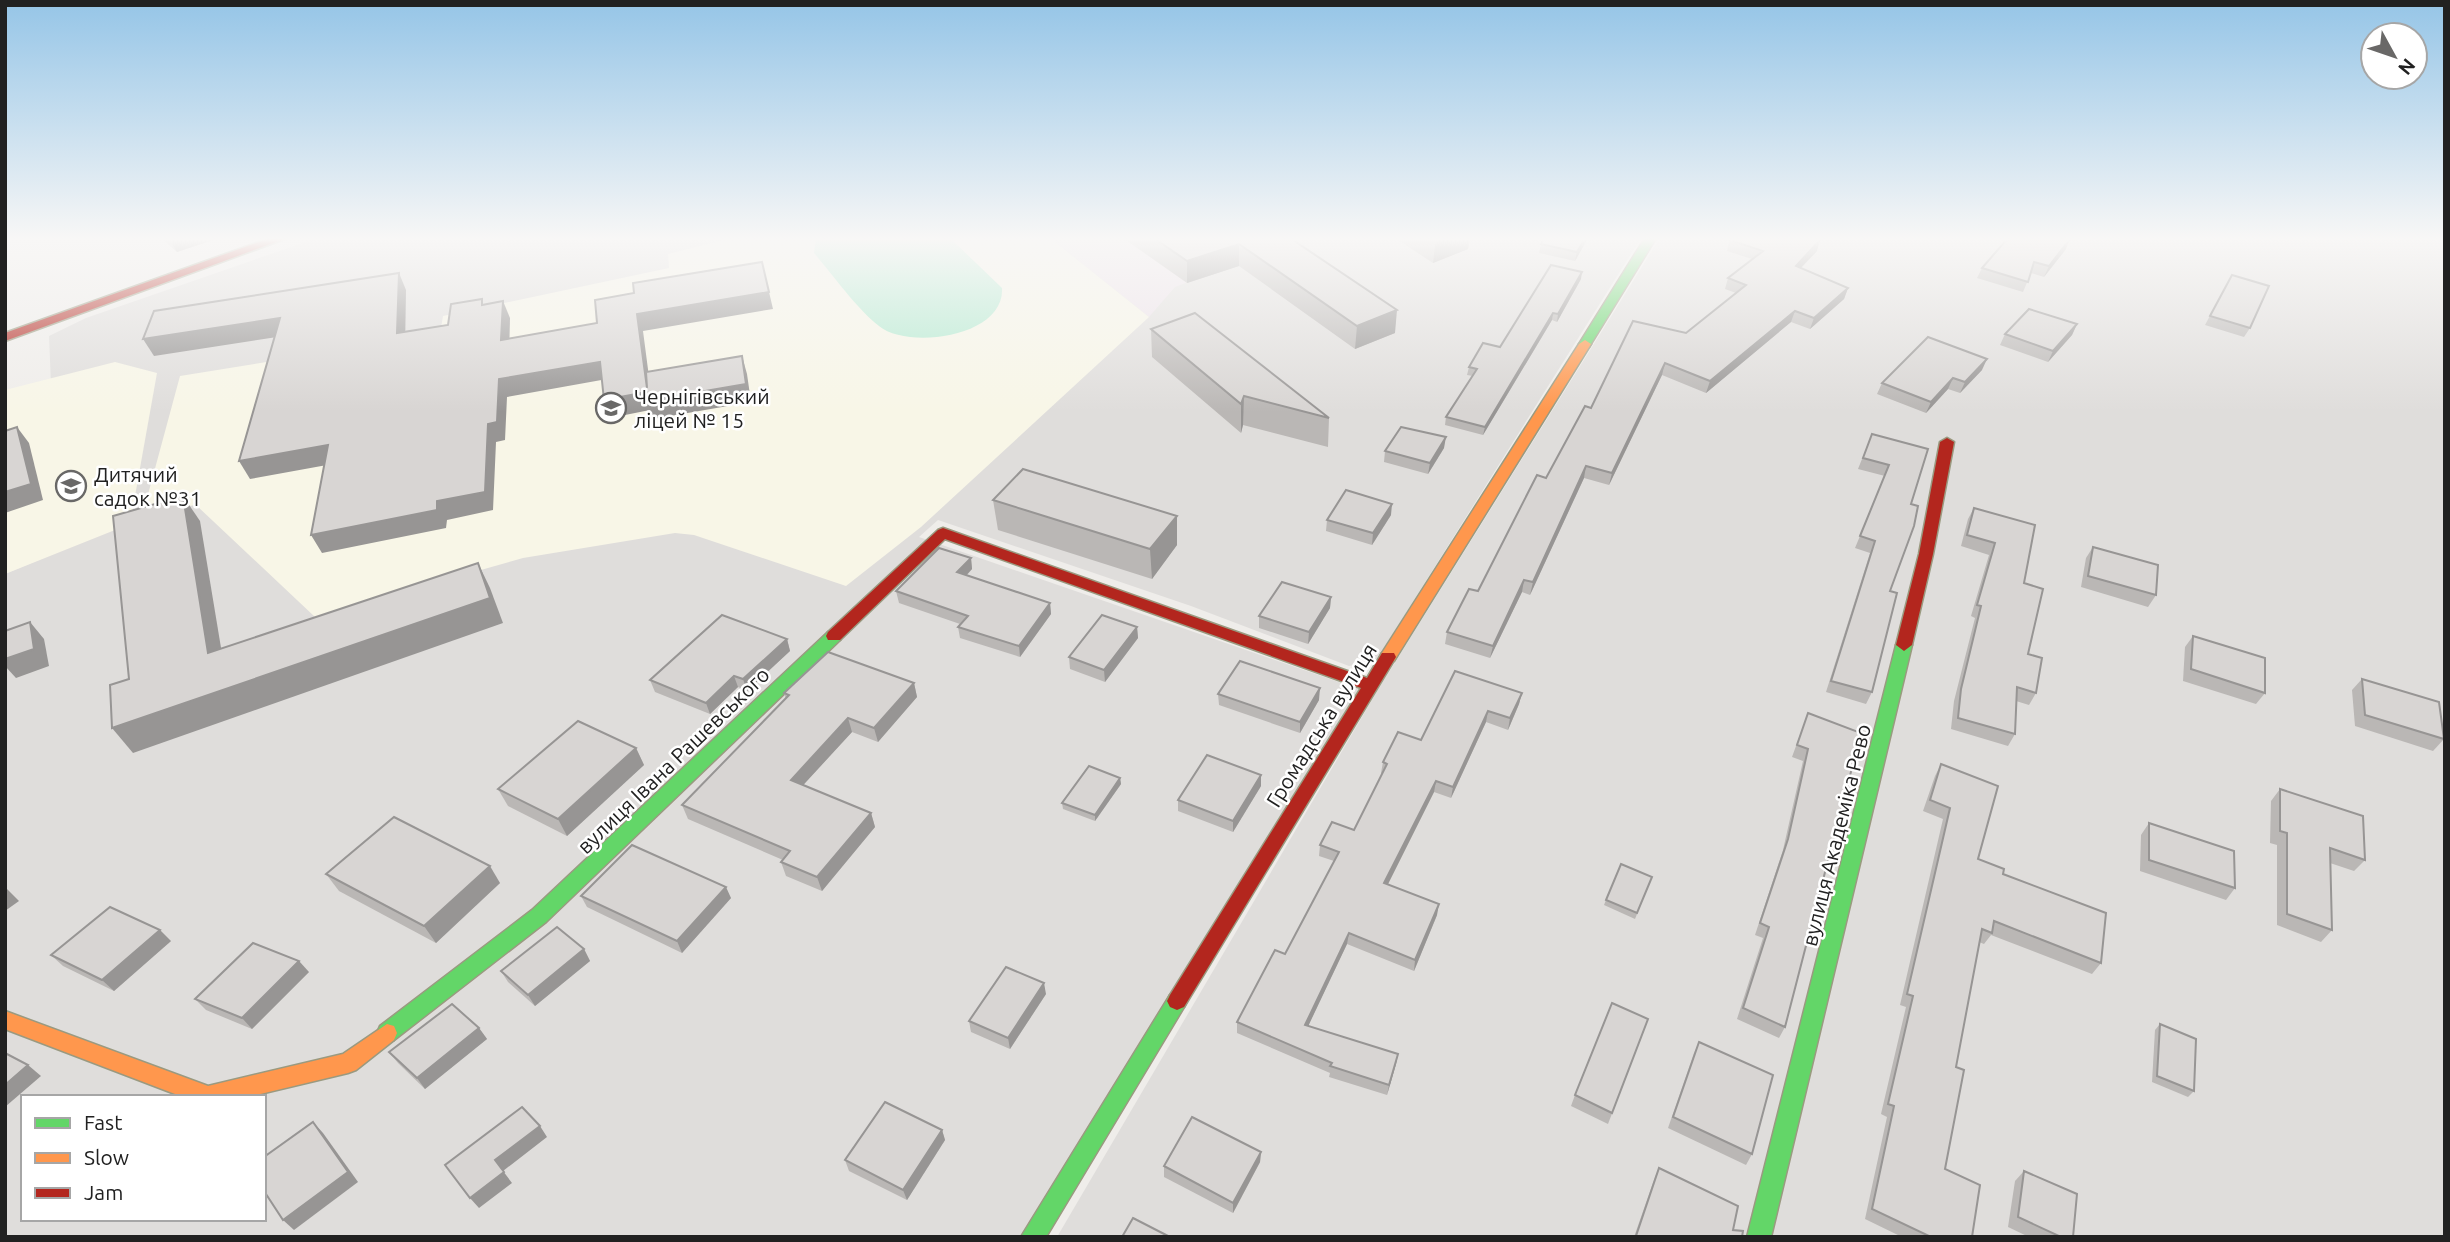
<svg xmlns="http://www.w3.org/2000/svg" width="2450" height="1242" viewBox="0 0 2450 1242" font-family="Ubuntu,sans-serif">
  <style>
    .residential { fill: #dfdddb; fill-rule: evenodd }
    .industrial { fill: #ede2ea }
    .education { fill: #f8f6e7 }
    .pitch { fill: #b1eacf }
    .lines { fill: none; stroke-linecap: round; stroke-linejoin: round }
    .fast-casing { stroke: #9a9a80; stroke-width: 3 }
    .slow-casing { stroke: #9a9a80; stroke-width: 3 }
    .jam-casing { stroke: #9a9a80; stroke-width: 3 }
    .fast { fill: #63d668; fill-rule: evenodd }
    .slow { fill: #ff974d; fill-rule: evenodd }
    .jam { fill: #b3261e; fill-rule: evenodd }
    .wall { fill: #bab7b5 }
    .shaded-wall { fill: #979594 }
    .building { fill: #d8d5d3; stroke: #979594; stroke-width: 2 }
    .labels { text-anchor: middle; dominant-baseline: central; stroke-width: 5; stroke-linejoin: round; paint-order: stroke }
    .poi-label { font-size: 21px; fill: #212121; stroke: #fff; text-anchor: start }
    .street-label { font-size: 21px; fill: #212121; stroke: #fff }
  </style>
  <rect width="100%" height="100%" fill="#efedea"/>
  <g class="residential">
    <path d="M317,238H1641L1377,659L1349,666L1191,606L938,520L919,537L1359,689L1023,1237H5V574L58,552L49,336L86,318ZM23,1097H264V1219H23Z"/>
    <path d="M1660,238H2445V1237H1057L1379,688Z"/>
  </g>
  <path class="industrial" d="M1050,238H1159L1209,274L1175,287L1149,317Z"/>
  <g class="education">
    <path d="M732,238H1050L1149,317L921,527L846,586L694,535L675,533L523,558L315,617L196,505L143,513L180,376L440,334L443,316L669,268L668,254Z"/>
    <path d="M115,362L157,373L130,524L5,574V390Z"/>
  </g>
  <path class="pitch" d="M816,238H950L1002,288C1005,337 908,350 879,326C856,308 833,275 814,253Z"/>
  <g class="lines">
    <g class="fast-casing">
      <g id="fast">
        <path d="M1645,238H1656L1589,347H1581L1579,344Z"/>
        <path d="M834,631L842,636L840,640L546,922L394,1040L387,1042L380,1040L377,1033L380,1026L532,910L828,632Z"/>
        <path d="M1904,639L1912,645L1771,1237H1747L1896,645Z"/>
        <path d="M1177,992L1184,995L1187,1001L1184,1007L1046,1237H1021L1170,995Z"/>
      </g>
    </g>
    <g class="slow-casing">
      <g id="slow">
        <path d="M1585,340L1591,344L1394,661H1382L1380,657L1382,653L1579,344Z"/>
        <path d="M5,1011L208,1086L343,1054L387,1024L394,1026L397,1033L394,1040L356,1070L348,1073L248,1097H183L5,1029Z"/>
      </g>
    </g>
    <g class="jam-casing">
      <g id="jam">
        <path d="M270,238H287L5,341V333Z"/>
        <path d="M1947,438L1954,442L1933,554L1912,645L1904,651L1896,645L1919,554L1940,442Z"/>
        <path d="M943,528L1367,678L1382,653H1394L1396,657L1184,1007L1177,1010L1170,1007L1167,1001L1170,995L1361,688L945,539L840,640H828L826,636L828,632L938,530Z"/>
      </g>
    </g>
    <use href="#fast" class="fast"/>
    <use href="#slow" class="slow"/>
    <use href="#jam" class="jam"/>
  </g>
  <g class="wall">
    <path d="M161,238H219L177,252Z"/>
    <path d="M1123,238H1290L1395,333L1355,349L1239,266L1187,283Z"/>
    <path d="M1395,238H1470L1468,249L1433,263Z"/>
    <path d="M1544,238H1588L1575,261L1539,253L1541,244Z"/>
    <path d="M1730,240L1817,251L1801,268L1848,288L1844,299L1810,329L1791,322L1706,393L1662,375L1609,485L1584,478L1530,595L1522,592L1490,658L1445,644L1447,632L1478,591L1546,478L1591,408L1736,293L1725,289L1728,278L1752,259L1727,251Z"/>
    <path d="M2066,249L2044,277L2031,273L2023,292L1977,278L1982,268Z"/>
    <path d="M2232,275L2250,328L2244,337L2205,325Z"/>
    <path d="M1581,279L1557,322L1552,320L1483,435L1445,425L1446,417L1473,376L1467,375L1469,367L1500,347Z"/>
    <path d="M2077,324L2072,335L2048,362L2000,345L2005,334Z"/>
    <path d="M1151,329L1329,418L1328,447L1243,425L1241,433L1152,357Z"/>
    <path d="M1982,370L1960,393L1948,389L1926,413L1877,394L1882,383Z"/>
    <path d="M1872,434L1911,504L1890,591L1872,692L1866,704L1826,692L1870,553L1855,548L1885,476L1858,469Z"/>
    <path d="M1444,448L1428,474L1384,462L1385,451Z"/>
    <path d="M993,500L1177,545L1152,579L998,530Z"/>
    <path d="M1974,508L2024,583L2028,654L2036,693L2029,705L2016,701L2015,734L2008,746L1951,729L1954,701L1975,618L1971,616L1989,555L1961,546L1968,519Z"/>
    <path d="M1391,515L1372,545L1326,531L1327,520Z"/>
    <path d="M2093,547L2156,595L2148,607L2081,587L2086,558Z"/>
    <path d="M971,558L972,569L967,575L1050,603L1051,614L1020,657L960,638L958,627L960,624L899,603L896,591Z"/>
    <path d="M1331,597L1330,608L1308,644L1259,628V616Z"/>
    <path d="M1137,627L1138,638L1105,682L1070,669L1069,657Z"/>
    <path d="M2193,636L2265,693L2256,704L2183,681L2185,647Z"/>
    <path d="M787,639L790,651L747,691L738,687L710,714L655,692L650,680Z"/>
    <path d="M2362,679L2444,739L2433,751L2355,726L2352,690Z"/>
    <path d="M914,683L917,697L878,742L852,732L803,785L871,813L875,827L822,891L786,876L781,862L783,860L688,819L682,805L786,699L784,693Z"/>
    <path d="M1522,693L1519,704L1508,730L1486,722L1451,798L1434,792L1388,884L1437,915L1414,971L1347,944L1308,1026L1398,1054L1396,1064L1387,1095L1329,1077L1330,1073L1237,1033V1022L1285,954L1334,861L1319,856L1320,845L1354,830L1382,774L1381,773L1383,762L1421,740Z"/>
    <path d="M1218,694L1319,700L1300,733L1219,705Z"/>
    <path d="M1808,713L1861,733L1785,1027L1779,1038L1737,1019L1763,938L1755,935L1783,850L1803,761L1792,757Z"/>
    <path d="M636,748L644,765L567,836L508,806L498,789Z"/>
    <path d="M1941,764L1978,859L2003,874L2101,963L2092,974L1991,935L1984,944L1979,942L1956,1067L1945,1169L1972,1237H1902L1865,1219L1887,1117L1881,1114L1906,1007L1900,1005L1943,819L1923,811L1935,776Z"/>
    <path d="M1120,778L1121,784L1095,821L1063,809L1062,803Z"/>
    <path d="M1261,786L1233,832L1178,811V800Z"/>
    <path d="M2280,789L2365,860L2354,871L2330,863L2332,930L2321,942L2277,925V845L2270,843L2271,801Z"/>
    <path d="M2149,823L2235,888L2226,900L2140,871L2141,835Z"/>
    <path d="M326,874L500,883L436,943L339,891Z"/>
    <path d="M1652,877L1635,919L1604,905L1606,900Z"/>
    <path d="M581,896L731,898L682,953L587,907Z"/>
    <path d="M171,941L114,991L63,966L51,955Z"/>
    <path d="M584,949L590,961L535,1006L508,982L501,971Z"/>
    <path d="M309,972L252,1029L206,1010L195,999Z"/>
    <path d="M1046,994L1010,1049L971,1032L969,1021Z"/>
    <path d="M1648,1019L1608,1124L1571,1106L1575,1095Z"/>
    <path d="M2160,1024L2194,1091L2188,1097L2152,1082L2155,1030Z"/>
    <path d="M479,1028L487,1039L425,1089L398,1063L389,1052Z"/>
    <path d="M1699,1042L1752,1154L1746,1165L1668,1128L1694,1053Z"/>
    <path d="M942,1130L945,1140L907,1200L849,1171L845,1160Z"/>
    <path d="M1261,1152L1260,1162L1233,1213L1164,1177V1166Z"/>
    <path d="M1659,1168L1733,1230L1742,1237H1634L1655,1177Z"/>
    <path d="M2024,1171L2073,1237H2029L2008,1227L2015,1181Z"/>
  </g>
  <g class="shaded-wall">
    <path d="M169,238H219L177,252Z"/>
    <path d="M1436,238H1470L1468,249L1433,263Z"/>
    <path d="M1585,238H1588L1575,261L1577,252Z"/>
    <path d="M2070,239L2066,249L2044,277L2049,266Z"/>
    <path d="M1820,240L1817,251L1792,277L1796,266Z"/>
    <path d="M1239,244V266L1187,283V261Z"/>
    <path d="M762,262L773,309L643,331L652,400L742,356L747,374L751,402L653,419L650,410L610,418L604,400L647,392L637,314Z"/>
    <path d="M1582,272L1581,279L1557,322L1558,314Z"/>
    <path d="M399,273L406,290L405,350L397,333Z"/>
    <path d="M1848,288L1844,299L1810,329L1814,318Z"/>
    <path d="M503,301L510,318L509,357L501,340Z"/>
    <path d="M1397,310L1395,333L1355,349L1357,326Z"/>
    <path d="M1795,311L1791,322L1706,393L1710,381Z"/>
    <path d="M1553,313L1552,320L1483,435L1485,427Z"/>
    <path d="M280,318L290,335L154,356L143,339Z"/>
    <path d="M2077,324L2072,335L2048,362L2053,351Z"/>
    <path d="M1987,359L1982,370L1960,393L1965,382Z"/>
    <path d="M600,362L607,379L507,397L505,440L496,442L493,510L447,520L446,528L322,553L311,535L437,501L499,379Z"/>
    <path d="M1665,363L1662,375L1609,485L1612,473Z"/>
    <path d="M1953,378L1948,389L1926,413L1931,402Z"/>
    <path d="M1244,396L1243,425L1241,433V404Z"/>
    <path d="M17,427L29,443L43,500L5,513V492Z"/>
    <path d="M1446,437L1444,448L1428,474L1430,463Z"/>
    <path d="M328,445L338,463L250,479L239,461Z"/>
    <path d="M1586,466L1584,478L1530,595L1533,582Z"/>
    <path d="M183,496L200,521L226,678L208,653Z"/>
    <path d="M1392,504L1391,515L1372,545L1373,533Z"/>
    <path d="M1177,516V545L1152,579L1150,549Z"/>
    <path d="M971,558L972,569L959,583L957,572Z"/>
    <path d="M478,563L490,588L503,623L133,753L112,728Z"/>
    <path d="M1524,580L1522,592L1490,658L1493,646Z"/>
    <path d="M1331,597L1330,608L1308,644L1309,632Z"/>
    <path d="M1050,603L1051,614L1020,657L1019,646Z"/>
    <path d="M30,622L44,639L49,666L16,678L5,666V659Z"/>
    <path d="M1137,627L1138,638L1105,682L1104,670Z"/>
    <path d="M787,639L790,651L747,691L743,679Z"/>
    <path d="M734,676L738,687L710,714L706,703Z"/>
    <path d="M914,683L917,697L878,742L874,728Z"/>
    <path d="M1320,688L1319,700L1300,733V722Z"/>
    <path d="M1522,693L1519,704L1508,730L1510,718Z"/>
    <path d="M1488,711L1486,722L1451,798L1453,787Z"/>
    <path d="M848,718L852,732L795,794L791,780Z"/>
    <path d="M636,748L644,765L567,836L558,819Z"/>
    <path d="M1261,775V786L1233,832V821Z"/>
    <path d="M1120,778L1121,784L1095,821V815Z"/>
    <path d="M1436,781L1434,792L1383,894L1384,883Z"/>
    <path d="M871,813L875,827L822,891L817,877Z"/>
    <path d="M490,866L500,883L436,943L424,926Z"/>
    <path d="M726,887L731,898L682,953L677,941Z"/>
    <path d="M7,889L19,901L5,911V891Z"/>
    <path d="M1439,904L1437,915L1414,971L1415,960Z"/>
    <path d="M160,930L171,941L114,991L102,980Z"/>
    <path d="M1349,933L1347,944L1304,1035L1305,1025Z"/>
    <path d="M584,949L590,961L535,1006L528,995Z"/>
    <path d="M299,961L309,972L252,1029L242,1018Z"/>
    <path d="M1044,983L1046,994L1010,1049L1008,1038Z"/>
    <path d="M479,1028L487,1039L425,1089L417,1078Z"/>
    <path d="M1398,1054L1396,1064L1387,1095L1389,1085Z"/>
    <path d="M28,1065L41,1076L5,1107V1085Z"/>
    <path d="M313,1122L323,1133L358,1182L294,1230L283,1220Z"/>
    <path d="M540,1126L547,1137L503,1171L512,1183L479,1208L470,1198L495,1160Z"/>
    <path d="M942,1130L945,1140L907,1200L903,1190Z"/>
    <path d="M1261,1152L1260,1162L1233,1213V1203Z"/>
  </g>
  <g class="building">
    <path d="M1154,238H1290L1397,310L1357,326L1239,244L1187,261Z"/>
    <path d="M1544,238H1585L1577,252L1541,244Z"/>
    <path d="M1732,238H1815L1820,240L1796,266L1848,288L1814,318L1795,311L1710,381L1665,363L1612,473L1586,466L1533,582L1524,580L1493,646L1447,632L1469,589L1478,591L1537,475L1546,478L1585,406L1591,408L1633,321L1686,333L1746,285L1728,278L1763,251L1730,240Z"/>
    <path d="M2008,238H2067L2070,239L2049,266L2034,262L2028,282L1982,268Z"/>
    <path d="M762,262L769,292L637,314L647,388L646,372L742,356L746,384L647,401V392L604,400L600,362L499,379L497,422L488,424L485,492L437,501V510L311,535L328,445L239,461L280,318L143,339L154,311L399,273L397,333L448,325L451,304L482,299V305L503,301L501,340L597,323L595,300L634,293L633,283Z"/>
    <path d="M1551,265L1582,272L1558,314L1553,313L1485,427L1446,417L1477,369L1469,367L1483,343L1500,347Z"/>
    <path d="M2232,275L2269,286L2250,328L2210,316Z"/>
    <path d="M2029,309L2077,324L2053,351L2005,334Z"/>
    <path d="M1195,313L1329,418L1244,396L1241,404L1151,329Z"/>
    <path d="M1928,337L1987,359L1965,382L1953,378L1931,402L1882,383Z"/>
    <path d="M17,427L31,484L5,492V431Z"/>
    <path d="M1401,427L1446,437L1430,463L1385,451Z"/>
    <path d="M1872,434L1928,449L1911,504L1918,506L1914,526L1890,591L1897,593L1872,692L1831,681L1875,541L1860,536L1889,465L1863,458Z"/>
    <path d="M1023,469L1177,516L1150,549L993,500Z"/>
    <path d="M1346,490L1392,504L1373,533L1327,520Z"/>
    <path d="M183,496L208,653L478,563L490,598L112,728L110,685L129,679L113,516Z"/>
    <path d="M1974,508L2035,525L2024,583L2043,589L2028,654L2042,658L2036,693L2017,687L2015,734L1958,718L1961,689L1981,606L1977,605L1995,543L1967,535Z"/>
    <path d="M2093,547L2158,565L2156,595L2088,576Z"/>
    <path d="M939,548L971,558L957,572L1050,603L1019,646L958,627L968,616L896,591Z"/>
    <path d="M1282,582L1331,597L1309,632L1259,616Z"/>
    <path d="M722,615L787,639L743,679L734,676L706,703L650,680Z"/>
    <path d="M1102,615L1137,627L1104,670L1069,657Z"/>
    <path d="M30,622L34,649L5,659V631Z"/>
    <path d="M2193,636L2265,658V693L2191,669Z"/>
    <path d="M828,652L914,683L874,728L848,718L791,780L871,813L817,877L781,862L790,851L682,805L789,695L784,693Z"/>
    <path d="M1240,661L1320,688L1300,722L1218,694Z"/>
    <path d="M1455,671L1522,693L1510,718L1488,711L1453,787L1436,781L1384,883L1439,904L1415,960L1349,933L1305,1025L1398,1054L1389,1085L1330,1066L1332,1063L1237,1022L1275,950L1285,954L1339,852L1320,845L1332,822L1354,830L1387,764L1383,762L1398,732L1421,740Z"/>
    <path d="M2362,679L2439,702L2444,739L2365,715Z"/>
    <path d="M1808,713L1861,733L1785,1027L1743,1008L1769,927L1760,923L1788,839L1808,749L1797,745Z"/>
    <path d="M578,721L636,748L558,819L498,789Z"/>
    <path d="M1207,755L1261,775L1233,821L1178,800Z"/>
    <path d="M1941,764L1998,786L1978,859L2004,869L2003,874L2106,913L2101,963L1994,921L1992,933L1982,929L1956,1067L1964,1070L1945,1169L1980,1185L1972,1237H1931L1872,1209L1894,1106L1888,1104L1913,996L1907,994L1950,808L1930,800Z"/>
    <path d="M1089,766L1120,778L1095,815L1062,803Z"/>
    <path d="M2280,789L2363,816L2365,860L2330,848L2332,930L2287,914V833L2280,831Z"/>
    <path d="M394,817L490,866L424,926L326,874Z"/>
    <path d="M2149,823L2234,851L2235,888L2149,860Z"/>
    <path d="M632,845L726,887L677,941L581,896Z"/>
    <path d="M1621,864L1652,877L1637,913L1606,900Z"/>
    <path d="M110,907L160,930L102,980L51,955Z"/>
    <path d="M557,927L584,949L528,995L501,971Z"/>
    <path d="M253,943L299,961L242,1018L195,999Z"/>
    <path d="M1006,967L1044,983L1008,1038L969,1021Z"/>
    <path d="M1612,1003L1648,1019L1612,1113L1575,1095Z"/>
    <path d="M452,1004L479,1028L417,1078L389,1052Z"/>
    <path d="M2160,1024L2196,1039L2194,1091L2157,1076Z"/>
    <path d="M1699,1042L1773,1075L1752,1154L1673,1117Z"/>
    <path d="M5,1053L28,1065L5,1085Z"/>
    <path d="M885,1102L942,1130L903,1190L845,1160Z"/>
    <path d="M522,1107L540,1126L495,1160L504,1172L470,1198L445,1165Z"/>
    <path d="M1192,1117L1261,1152L1233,1203L1164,1166Z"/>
    <path d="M313,1122L348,1172L283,1220L264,1191V1157Z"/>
    <path d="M1659,1168L1738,1206L1733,1230L1743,1231L1742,1237H1638L1636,1236Z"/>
    <path d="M2024,1171L2077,1194L2073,1237H2061L2018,1217Z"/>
    <path d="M1133,1218L1170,1237H1122Z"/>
  </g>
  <linearGradient id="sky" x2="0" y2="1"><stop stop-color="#95c5e7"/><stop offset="0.58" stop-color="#f8f7f6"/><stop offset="1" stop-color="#f8f7f6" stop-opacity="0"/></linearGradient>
  <rect width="2450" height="412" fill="url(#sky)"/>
  <defs>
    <g id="school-ring" transform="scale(1.575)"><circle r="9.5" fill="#fff" stroke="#696867" stroke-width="1.5"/><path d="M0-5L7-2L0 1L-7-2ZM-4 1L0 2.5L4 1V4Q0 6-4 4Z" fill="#696867"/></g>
  </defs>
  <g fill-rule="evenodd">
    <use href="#school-ring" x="611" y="408"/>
    <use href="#school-ring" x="71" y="486"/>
  </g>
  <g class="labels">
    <g class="poi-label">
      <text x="634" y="396">Чернігівський<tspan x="634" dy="24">ліцей № 15</tspan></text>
      <text x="94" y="474">Дитячий<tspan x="94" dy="24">садок №31</tspan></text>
    </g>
    <g class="street-label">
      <text transform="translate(1321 725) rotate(-58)">Громадська вулиця</text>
      <text transform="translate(673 760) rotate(-44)">вулиця Івана Рашевського</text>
      <text transform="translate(1836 835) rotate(-76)">вулиця Академіка Рево</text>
    </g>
  </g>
  <rect width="2450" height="1242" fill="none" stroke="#212121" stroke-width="14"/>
  <rect x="21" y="1095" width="245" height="126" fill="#ffffff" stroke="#a6a6a6" stroke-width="2"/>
  <rect x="35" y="1118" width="35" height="10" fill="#63d668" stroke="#a6a6a6" stroke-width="2"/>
  <text x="84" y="1130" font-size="21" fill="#212121">Fast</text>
  <rect x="35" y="1153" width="35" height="10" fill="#ff974d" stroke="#a6a6a6" stroke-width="2"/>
  <text x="84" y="1165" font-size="21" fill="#212121">Slow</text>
  <rect x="35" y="1188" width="35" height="10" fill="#b3261e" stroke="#a6a6a6" stroke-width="2"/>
  <text x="84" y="1200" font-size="21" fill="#212121">Jam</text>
  <g transform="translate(2394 56) rotate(130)"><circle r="33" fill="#ffffff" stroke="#a6a6a6" stroke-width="2"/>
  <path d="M0-5L12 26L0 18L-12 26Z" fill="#696867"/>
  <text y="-10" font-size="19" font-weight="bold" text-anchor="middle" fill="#212121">N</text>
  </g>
</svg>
